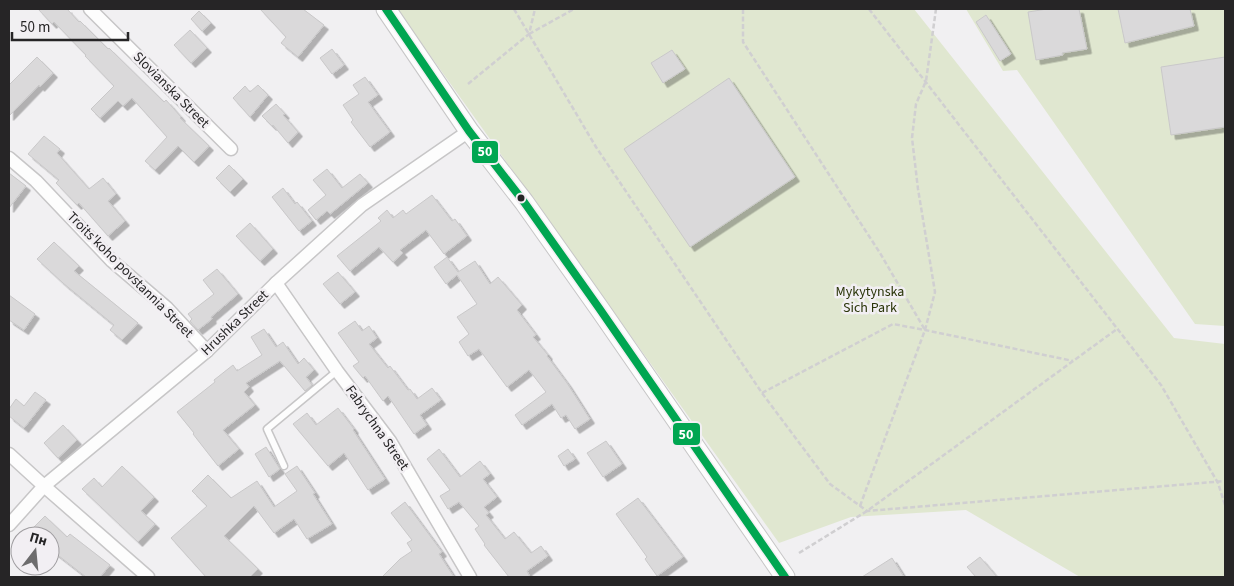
<svg xmlns="http://www.w3.org/2000/svg" width="1234" height="586" viewBox="0 0 1234 586" font-family="'Source Sans 3',sans-serif">
  <style>
    .green { fill: #e0e7d0 }
    .building { fill: #dad9da; stroke: #c9c8c9; filter: url(#shadow) }
    .lines { fill: none; stroke-linecap: round; stroke-linejoin: round }
    .lane-casing { stroke: #c7c6c7; stroke-width: 9 }
    .street-casing { stroke: #c7c6c7; stroke-width: 15 }
    .secondary-casing { stroke: #c7c6c7; stroke-width: 21 }
    .path { stroke: #d0cfd1; stroke-width: 2.5; stroke-dasharray: 5 2.5; stroke-linecap: butt }
    .lane { stroke: #fdfdfd; stroke-width: 6 }
    .street { stroke: #fdfdfd; stroke-width: 12 }
    .secondary { stroke: #fdfdfd; stroke-width: 19 }
    .bus-1-casing { stroke: #f2eff3; stroke-width: 11 }
    .bus-1 { stroke: #00a651; stroke-width: 8 }
    .bus-dot { fill: #262526; stroke: #f2eff3; stroke-width: 2 }
    .labels { text-anchor: middle; dominant-baseline: central; stroke-width: 5; stroke-linejoin: round; paint-order: stroke }
    .street-label { font-size: 14px; fill: #262526; stroke: #f2eff3 }
    .park-label { font-size: 14px; fill: #2a3508; stroke: #f2eff3 }
    .line-badge { stroke: #f2eff3; stroke-width: 2 }
    .badge-label { font-size: 14px; text-anchor: middle; font-weight: bold; fill: #fff }
  </style>
  <defs>
    <filter id="shadow"><feDropShadow dx="4.5" dy="4.5" stdDeviation="0" flood-color="#0004"/></filter>
  </defs>
  <rect width="100%" height="100%" fill="#f1f0f2"/>
  <g class="green">
    <path d="M397,9H914L1174,338L1225,344V577H1080L966,510L851,517L779,543Z"/>
    <path d="M966,9H1225V326L1195,324L1017,70L1003,71Z"/>
  </g>
  <g class="building">
    <path d="M38,9H68H67L79,22L80,21L108,49L109,48L164,102L166,100L181,117L180,118L209,146L194,162L178,146L155,170L145,161L167,137L132,98L123,106L118,101L100,118L91,109L114,86L85,56L86,55L54,22L52,24Z"/>
    <path d="M260,9H303L324,25L298,57L281,43L286,37Z"/>
    <path d="M1047,9H1079L1087,49L1062,53L1063,55L1036,60L1028,12Z"/>
    <path d="M1118,9H1190L1194,26L1125,43Z"/>
    <path d="M199,11L211,23L202,31L191,19Z"/>
    <path d="M986,15L1011,54L1000,61L976,22Z"/>
    <path d="M190,30L207,48L191,63L174,45Z"/>
    <path d="M332,49L344,65L332,74L320,58Z"/>
    <path d="M672,50L685,69L663,83L651,63Z"/>
    <path d="M37,57L53,73L40,87L39,85L9,116V85Z"/>
    <path d="M1225,57V127L1171,135L1161,67Z"/>
    <path d="M365,77L378,95L368,102L390,132L370,147L351,122L353,120L343,105L359,94L353,85Z"/>
    <path d="M729,78L795,177L690,247L624,149Z"/>
    <path d="M258,85L268,95L250,117L233,98L245,86L250,92Z"/>
    <path d="M276,104L285,114L283,115L298,132L288,143L273,125L272,126L262,116Z"/>
    <path d="M44,136L60,149L57,153L89,189L103,178L116,194L108,201L125,221L108,236L79,203L77,205L56,183L59,180L28,154Z"/>
    <path d="M229,165L243,179L230,192L216,178Z"/>
    <path d="M327,169L342,188L360,174L368,183L330,214L327,211L316,220L308,210L326,195L313,180Z"/>
    <path d="M9,173L26,186L9,208Z"/>
    <path d="M283,188L295,204L297,202L312,221L299,231L272,197Z"/>
    <path d="M432,195L452,221L455,219L467,236L444,254L426,230L400,250L403,253L393,262L379,247L350,271L337,256L381,221L378,218L387,210L393,218L403,210L406,214Z"/>
    <path d="M250,223L273,249L260,261L236,236Z"/>
    <path d="M54,242L79,266L74,271L138,323L122,340L110,330L114,325L63,283L37,259Z"/>
    <path d="M447,257L458,272L475,261L490,284L498,277L522,305L517,310L536,335L533,337L548,355L547,356L567,383L590,419L575,429L566,415L561,418L552,404L522,425L515,415L546,392L529,370L507,387L479,349L468,356L459,342L469,334L457,317L477,304L457,275L446,284L434,267Z"/>
    <path d="M217,269L238,294L211,317L212,319L198,330L190,321L192,319L188,314L214,294L203,280Z"/>
    <path d="M338,272L355,292L340,304L323,284Z"/>
    <path d="M9,295L35,314L24,330L9,320Z"/>
    <path d="M355,321L362,331L369,326L377,338L369,344L388,368L390,366L408,390L410,389L417,399L432,388L441,400L420,415L427,425L414,434L388,396L383,401L365,376L363,378L353,366L359,362L338,333Z"/>
    <path d="M264,329L276,347L283,342L298,364L304,358L314,370L306,377L312,385L305,391L280,361L246,383L249,387L244,392L255,405L223,430L239,449L218,466L193,434L194,433L177,412L215,382L214,380L233,365L237,371L262,355L251,337Z"/>
    <path d="M35,392L46,400L24,428L9,416V409L16,399L24,406Z"/>
    <path d="M338,408L354,429L353,430L385,479L368,490L344,453L328,466L293,424L307,413L316,425Z"/>
    <path d="M63,425L77,440L58,458L44,443Z"/>
    <path d="M606,441L622,464L603,477L587,453Z"/>
    <path d="M266,447L280,469L269,477L255,454Z"/>
    <path d="M439,449L460,477L480,461L490,474L483,479L497,497L484,507L489,513L486,515L505,539L514,532L531,553L541,546L548,556L527,571L530,577H509L484,545L485,544L475,529L479,526L459,502L448,509L440,496L450,490L427,459Z"/>
    <path d="M568,449L575,459L564,466L558,456Z"/>
    <path d="M122,466L154,497L141,511L155,524L138,542L82,489L94,478L102,487Z"/>
    <path d="M297,466L315,493L313,494L332,524L307,539L294,519L274,533L254,506L224,536L258,569L250,577H206L171,538L207,506L192,491L208,475L231,498L257,481L274,507L297,491L285,474Z"/>
    <path d="M638,498L683,557L657,576L645,559L647,557L616,514Z"/>
    <path d="M405,502L442,552L439,554L454,577H382L400,559L412,551L407,543L412,540L391,513Z"/>
    <path d="M45,516L67,537L70,534L110,565L100,577H86L50,549V536H25Z"/>
    <path d="M980,557L997,577H976L967,567Z"/>
    <path d="M892,558L904,577H862Z"/>
  </g>
  <g class="lines">
    <g class="lane-casing">
      <path id="lane" d="M284,466L267,429L337,371"/>
    </g>
    <g class="street-casing">
      <g id="street">
        <path d="M90,9L231,149"/>
        <path d="M9,158L36,181L112,261L167,308L207,351"/>
        <path d="M276,283L337,371L390,441L470,577"/>
        <path d="M9,454L44,486L148,577"/>
        <path d="M9,525L44,486L207,351L276,283L362,205L469,131"/>
      </g>
    </g>
    <g class="secondary-casing">
      <path id="secondary" d="M386,9L469,131L524,202L599,308L785,577"/>
    </g>
    <g class="path">
      <path d="M514,9L596,147L762,393L830,484L867,511L1225,481"/>
      <path d="M743,9V42L880,253L925,330"/>
      <path d="M869,9L1161,385L1218,483L1225,505"/>
      <path d="M529,34L574,9"/>
      <path d="M468,84L529,34L535,9"/>
      <path d="M762,393L893,324L925,330L1073,361"/>
      <path d="M860,506L925,330L935,292L918,189L912,138L916,104L926,81L936,9"/>
      <path d="M799,553L867,511L1117,329"/>
    </g>
    <use href="#lane" class="lane"/>
    <use href="#street" class="street"/>
    <use href="#secondary" class="secondary"/>
    <g class="bus-1-casing">
      <path id="bus-1" d="M386,9L469,131L524,202L599,308L785,577"/>
    </g>
    <use href="#bus-1" class="bus-1"/>
  </g>
  <circle class="bus-dot" cx="521" cy="198" r="4.5"/>
  <g class="labels">
    <g class="street-label">
      <text transform="translate(171 90) rotate(45)">Slovianska Street</text>
      <text transform="translate(130 275) rotate(45)">Troits'koho povstannia Street</text>
      <text transform="translate(235 323) rotate(-44)">Hrushka Street</text>
      <text transform="translate(377 428) rotate(55)">Fabrychna Street</text>
    </g>
    <g class="park-label">
      <text x="870" y="292">Mykytynska<tspan x="870" dy="16">Sich Park</tspan></text>
    </g>
  </g>
  <g class="line-badge">
    <rect x="471" y="140" width="28" height="24" rx="5" fill="#00a651"/>
    <rect x="672" y="422" width="29" height="24" rx="5" fill="#00a651"/>
  </g>
  <g class="badge-label">
    <text x="485" y="156">50</text>
    <text x="686" y="439">50</text>
  </g>
  <rect width="1234" height="586" fill="none" stroke="#262526" stroke-width="20"/>
  <g transform="translate(35 551) rotate(16)"><circle r="24" fill="#f2eff3" stroke="#a09ea1"/>
  <path d="M0-4L9 19L0 12L-9 19Z" fill="#6d6c6d"/>
  <text y="-8" font-size="14" font-weight="bold" text-anchor="middle" fill="#262526">Пн</text>
  </g>
  <path d="M12 32v8h116v-8" fill="none" stroke="#262526" stroke-width="2.5"/>
  <text x="20" y="32" font-size="15" fill="#262526" stroke="#f2eff3" stroke-width="4" paint-order="stroke">50 m</text>
</svg>
